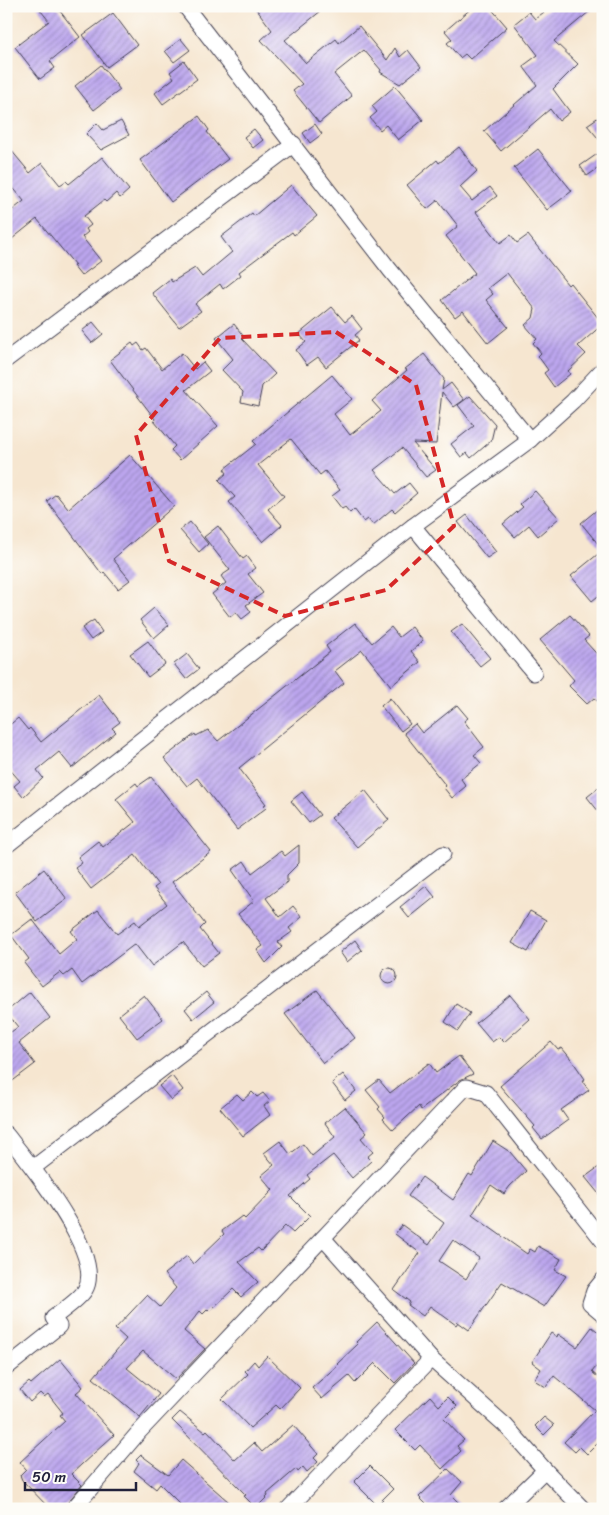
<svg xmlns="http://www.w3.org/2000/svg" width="609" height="1515" viewBox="0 0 609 1515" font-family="Sriracha,sans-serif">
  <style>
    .building { fill: url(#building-hatch); fill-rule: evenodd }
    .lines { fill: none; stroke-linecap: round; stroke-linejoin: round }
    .minor-casing { stroke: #423f51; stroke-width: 17 }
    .minor { stroke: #fff; stroke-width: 15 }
    .marked { fill: none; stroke: #d62828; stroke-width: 4; stroke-dasharray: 10 6; stroke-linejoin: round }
  </style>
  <defs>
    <pattern id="building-hatch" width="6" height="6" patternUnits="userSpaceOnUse" patternTransform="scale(1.25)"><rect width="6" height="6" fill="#bca6ee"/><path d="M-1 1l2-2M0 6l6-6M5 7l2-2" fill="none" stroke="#9887c2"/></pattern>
  </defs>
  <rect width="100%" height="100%" fill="#fdfcf7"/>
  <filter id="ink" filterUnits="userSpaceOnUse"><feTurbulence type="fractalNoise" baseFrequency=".02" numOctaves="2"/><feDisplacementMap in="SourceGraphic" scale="10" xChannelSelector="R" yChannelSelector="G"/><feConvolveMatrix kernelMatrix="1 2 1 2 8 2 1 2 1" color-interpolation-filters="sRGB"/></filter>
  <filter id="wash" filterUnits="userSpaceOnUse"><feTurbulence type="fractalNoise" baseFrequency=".0096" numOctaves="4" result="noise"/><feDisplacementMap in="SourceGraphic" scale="20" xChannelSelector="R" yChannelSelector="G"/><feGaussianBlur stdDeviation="1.12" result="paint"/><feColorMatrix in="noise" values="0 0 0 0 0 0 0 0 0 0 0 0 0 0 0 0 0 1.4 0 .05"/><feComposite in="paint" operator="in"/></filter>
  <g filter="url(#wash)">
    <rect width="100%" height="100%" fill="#f6e6d0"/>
    <g id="blocks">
      <g class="building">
        <path d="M37,6H56L80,37L50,61L55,68L40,79L15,47L49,21Z"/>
        <path d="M254,6H327L285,40L306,63L336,39L339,43L359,26L387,60L395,48L400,57L408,50L421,67L400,84L380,72L381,70L364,50L334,74L352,96L319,123L293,91L302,84L261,40L272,30Z"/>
        <path d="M474,6H489L507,27L470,59L465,54L460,58L447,43L452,39L445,31Z"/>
        <path d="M552,6H596L554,41L578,64L553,89L570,112L559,121L550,109L501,151L484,131L537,85L523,66L538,55L514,24L529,12L535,19Z"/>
        <path d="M113,13L137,45L107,67L83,35Z"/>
        <path d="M181,39L190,50L174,62L165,51Z"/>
        <path d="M184,61L197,79L163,104L155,93L174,78L170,72Z"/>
        <path d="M101,65L120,90L94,110L75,86Z"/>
        <path d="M395,86L423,120L398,140L386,125L380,130L370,118L377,112L372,106Z"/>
        <path d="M603,114V144L587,125Z"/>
        <path d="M199,116L209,130L207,132L228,159L171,202L140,160Z"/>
        <path d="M121,121L129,135L101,150L86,134L97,123L103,130Z"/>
        <path d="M315,124L322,134L310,143L303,133Z"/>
        <path d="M254,129L263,140L253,148L244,137Z"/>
        <path d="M6,144L30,173L42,163L60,185L66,181L69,184L102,157L129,190L120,198L116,193L106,202L104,200L84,216L91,225L86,229L88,232L82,237L101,261L81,276L73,266L75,265L37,219L12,239L6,232V215L24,201L6,179Z"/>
        <path d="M459,147L477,171L460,187L472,201L490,187L497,196L476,212L500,243L511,235L517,243L528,235L568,285L570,283L603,324L578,346L586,354L568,371L570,374L554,387L544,373L548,370L538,356L541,353L533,343L537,339L525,325L533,318L535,309L507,273L488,288L493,294L486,300L508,327L488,343L463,311L455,317L442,300L475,273L446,236L458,226L438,200L427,209L407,185L437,160L439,163Z"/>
        <path d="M538,149L572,191L547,210L514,168Z"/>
        <path d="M603,150V165L587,176L580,166Z"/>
        <path d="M291,185L317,216L294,235L292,232L239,272L241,275L223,289L220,284L195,304L201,311L179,327L152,293L170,279L172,282L195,268L202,277L232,252L221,237L252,213L254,216Z"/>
        <path d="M332,307L345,322L352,316L362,329L355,335L359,340L326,367L318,357L307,365L296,350L306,342L299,334Z"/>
        <path d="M93,322L103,334L92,343L82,331Z"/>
        <path d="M234,324L244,337L242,339L275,374L262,386L258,406L241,402L243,392L222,370L233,359L216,338Z"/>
        <path d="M132,343L134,346L138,343L143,350L146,348L162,369L182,353L195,369L203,362L210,371L186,390L218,426L180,460L171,450L175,446L154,421L155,419L110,360Z"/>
        <path d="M424,354L444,379L442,390L451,383L464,400L454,407L442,392L436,444L413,443L436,470L426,477L402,448L374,470L395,494L409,483L417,493L395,512L392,509L373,525L368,519L364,522L354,509L350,513L345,507L342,509L332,496L340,490L325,471L320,475L291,439L258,465L284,496L268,509L282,525L263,542L229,502L235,497L219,480L227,473L224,469L256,444L253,441L332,375L352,399L334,414L350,435L381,411L372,401L407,370L405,369Z"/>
        <path d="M470,396L495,424L491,441L471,458L467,453L461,457L451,444L474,426L458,405Z"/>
        <path d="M130,455L174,506L113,559L130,580L118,589L104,572L102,574L47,501L56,494L68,509Z"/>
        <path d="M535,491L559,518L538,536L529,525L515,537L503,524L523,507L520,504Z"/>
        <path d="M598,509L603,515V592L592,601L571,576L603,550L581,523Z"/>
        <path d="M467,515L496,552L487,558L458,522Z"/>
        <path d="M190,522L208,544L199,552L180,530Z"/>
        <path d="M218,526L243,559L247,556L256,568L248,574L263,593L246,605L251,612L242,619L236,612L230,617L212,594L226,583L221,576L230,570L204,537Z"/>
        <path d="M154,608L169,625L154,638L140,620Z"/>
        <path d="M570,615L589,636L584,640L603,661V706L594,698L587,704L569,686L574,680L540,640Z"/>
        <path d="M94,620L102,632L91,640L82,628Z"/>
        <path d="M355,623L372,643L391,627L399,637L412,627L423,641L411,651L420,662L391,686L362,650L335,671L344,683L239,768L266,804L264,805L266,808L237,830L197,778L187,786L164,758L195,734L196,736L208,730L218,741L330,652L326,646Z"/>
        <path d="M462,624L490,658L480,666L451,632Z"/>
        <path d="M148,641L165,664L148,677L130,654Z"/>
        <path d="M187,654L199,669L186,679L174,664Z"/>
        <path d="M99,695L120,722L112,728L116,732L72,768L59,752L37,770L43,778L23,797L14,786L20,781L6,765V728L18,718L28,730L30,728L41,742Z"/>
        <path d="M390,698L410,724L401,731L381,706Z"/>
        <path d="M457,705L468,718L464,721L484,747L474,755L481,763L461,779L466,786L452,798L444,788L446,786L404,733L415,724L422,733Z"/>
        <path d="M151,777L211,852L172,882L205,924L200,929L219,953L202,966L183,942L152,966L135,944L82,984L72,970L64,976L60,972L42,986L24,963L29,959L11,935L32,919L59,954L77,939L71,931L98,910L117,934L135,921L139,926L167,904L154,888L158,885L135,855L91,889L75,868L82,863L78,857L98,841L103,847L135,822L116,799L136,783L138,786Z"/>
        <path d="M603,784V817L587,797Z"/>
        <path d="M365,790L389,820L357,847L331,818Z"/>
        <path d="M302,792L320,815L309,823L291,801Z"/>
        <path d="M299,845V863L287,875V882L266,898L280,917L293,906L302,917L289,928L292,932L278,942L282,947L266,963L257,950L263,946L238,914L254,901L232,870L244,861L252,873L281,851L285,856Z"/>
        <path d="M44,869L67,899L37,922L15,892Z"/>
        <path d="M426,886L435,897L409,918L400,907Z"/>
        <path d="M530,911L546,920L528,952L512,943Z"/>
        <path d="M355,940L362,950L347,962L340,952Z"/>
        <circle cx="389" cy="976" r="8"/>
        <path d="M317,990L355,1038L323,1063L285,1014Z"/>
        <path d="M30,992L50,1018L19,1043L35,1064L6,1086V1027L11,1032L18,1027L6,1012Z"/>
        <path d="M206,992L214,1002L193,1019L185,1009Z"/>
        <path d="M144,995L163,1019L137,1038L119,1015Z"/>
        <path d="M510,995L530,1019L504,1042L499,1037L492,1042L476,1023Z"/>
        <path d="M456,1004L470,1013L458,1031L445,1022Z"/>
        <path d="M551,1042L558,1050L562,1048L571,1059L585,1079L582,1081L589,1090L561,1110L568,1120L542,1139L533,1128L535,1126L500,1086Z"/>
        <path d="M459,1056L473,1074L460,1080L421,1110L419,1106L393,1130L383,1119L385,1117L378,1109L380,1107L366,1090L379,1080L390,1093L429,1063L436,1073Z"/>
        <path d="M343,1074L356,1091L345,1100L332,1083Z"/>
        <path d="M172,1076L183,1090L171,1100L159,1086Z"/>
        <path d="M252,1092L257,1097L263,1093L270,1101L264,1106L270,1115L243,1136L220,1108L237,1094L243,1100Z"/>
        <path d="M345,1107L367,1133L361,1138L373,1152L367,1157L371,1161L352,1178L333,1155L307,1175L310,1179L290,1196L310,1216L293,1233L285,1226L261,1251L258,1248L239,1262L258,1282L241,1297L233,1289L210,1311L208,1309L203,1314L200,1311L184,1331L205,1349L176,1379L143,1351L127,1368L159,1394L140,1417L93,1378L126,1339L115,1329L147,1295L160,1307L176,1288L164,1274L187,1256L193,1264L224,1234L222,1231L242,1216L245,1219L273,1190L261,1176L274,1165L264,1153L280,1141L290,1154L303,1144L312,1156L335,1137L325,1123Z"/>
        <path d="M493,1141L510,1152L526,1171L510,1186L504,1194L491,1185L472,1215L527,1254L530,1249L535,1252L538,1246L561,1259L555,1270L566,1276L544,1307L502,1282L469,1330L458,1322L456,1325L430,1306L423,1316L408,1305L410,1302L394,1290L420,1253L395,1234L402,1225L429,1245L444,1223L408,1196L422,1177L453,1200L469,1174L472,1176ZM453,1240L479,1258L466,1279L439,1261Z"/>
        <path d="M603,1164V1199L585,1177Z"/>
        <path d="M377,1322L414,1363L395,1383L375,1363L355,1383L349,1376L322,1399L312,1388L338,1365L337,1364L358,1344L356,1342Z"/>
        <path d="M592,1327L601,1334L598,1339L603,1342V1358L592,1372L601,1380L599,1383L603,1386V1438L587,1454L580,1447L575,1452L564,1442L595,1410L554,1376L546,1387L534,1380L541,1369L532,1362L551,1333L557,1337L558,1334L577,1347Z"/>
        <path d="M267,1356L300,1388L280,1409L276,1405L250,1428L222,1399L248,1374L245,1371L254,1361L258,1366Z"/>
        <path d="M60,1359L83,1387L76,1393L114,1435L71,1474L82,1485L64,1507L50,1509L22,1480L20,1475L26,1469L20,1462L65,1421L60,1415L63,1413L48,1394L44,1397L40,1393L30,1402L20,1390L29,1382L31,1384Z"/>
        <path d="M430,1396L439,1406L448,1397L457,1406L444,1419L464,1440L457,1446L461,1451L442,1469L420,1445L415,1450L395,1430Z"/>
        <path d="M180,1412L205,1432L207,1430L235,1460L254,1443L262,1452L293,1425L318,1454L314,1458L318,1462L307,1472L303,1467L298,1472L296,1469L267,1494L268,1496L256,1508L244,1496L246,1495L172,1420Z"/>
        <path d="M544,1417L554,1425L544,1435L535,1426Z"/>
        <path d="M141,1455L168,1475L181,1460L237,1509H185L160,1484L156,1489L134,1471L139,1463L136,1460Z"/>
        <path d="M370,1466L393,1489L377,1505L354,1482Z"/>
        <path d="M448,1469L462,1482L451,1495L465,1509H431L419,1497Z"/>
      </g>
    </g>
  </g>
  <g filter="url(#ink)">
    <use href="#blocks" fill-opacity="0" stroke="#423f51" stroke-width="1"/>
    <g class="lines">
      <g class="minor-casing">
        <g id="minor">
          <path d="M185,6L390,270L530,440"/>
          <path d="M6,360L294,144"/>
          <path d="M413,526L534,673"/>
          <path d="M6,846L413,526L530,440L573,401L603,369"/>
          <path d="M6,1134C28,1162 106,1255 85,1290C79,1300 63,1310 53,1318L59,1326L6,1368"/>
          <path d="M33,1168L443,854"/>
          <path d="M323,1238L431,1359L505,1425L545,1470L583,1509"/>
          <path d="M603,1280L594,1291L590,1303L603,1314"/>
          <path d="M73,1509L139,1432L466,1087L486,1093L603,1241"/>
          <path d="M288,1509L431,1359"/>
          <path d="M505,1509L545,1470"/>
        </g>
      </g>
      <use href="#minor" class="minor"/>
    </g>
  </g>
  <path class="marked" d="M336,332L416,385L454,526L386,590L285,616L169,561L136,435L220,338Z"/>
  <rect width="609" height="1515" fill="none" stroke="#fdfcf7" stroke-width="25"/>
  <path d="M25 1482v8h111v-8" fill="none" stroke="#22223b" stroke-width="2.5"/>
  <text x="32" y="1482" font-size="15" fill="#22223b" stroke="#fdfcf7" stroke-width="4" paint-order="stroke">50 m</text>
</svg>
